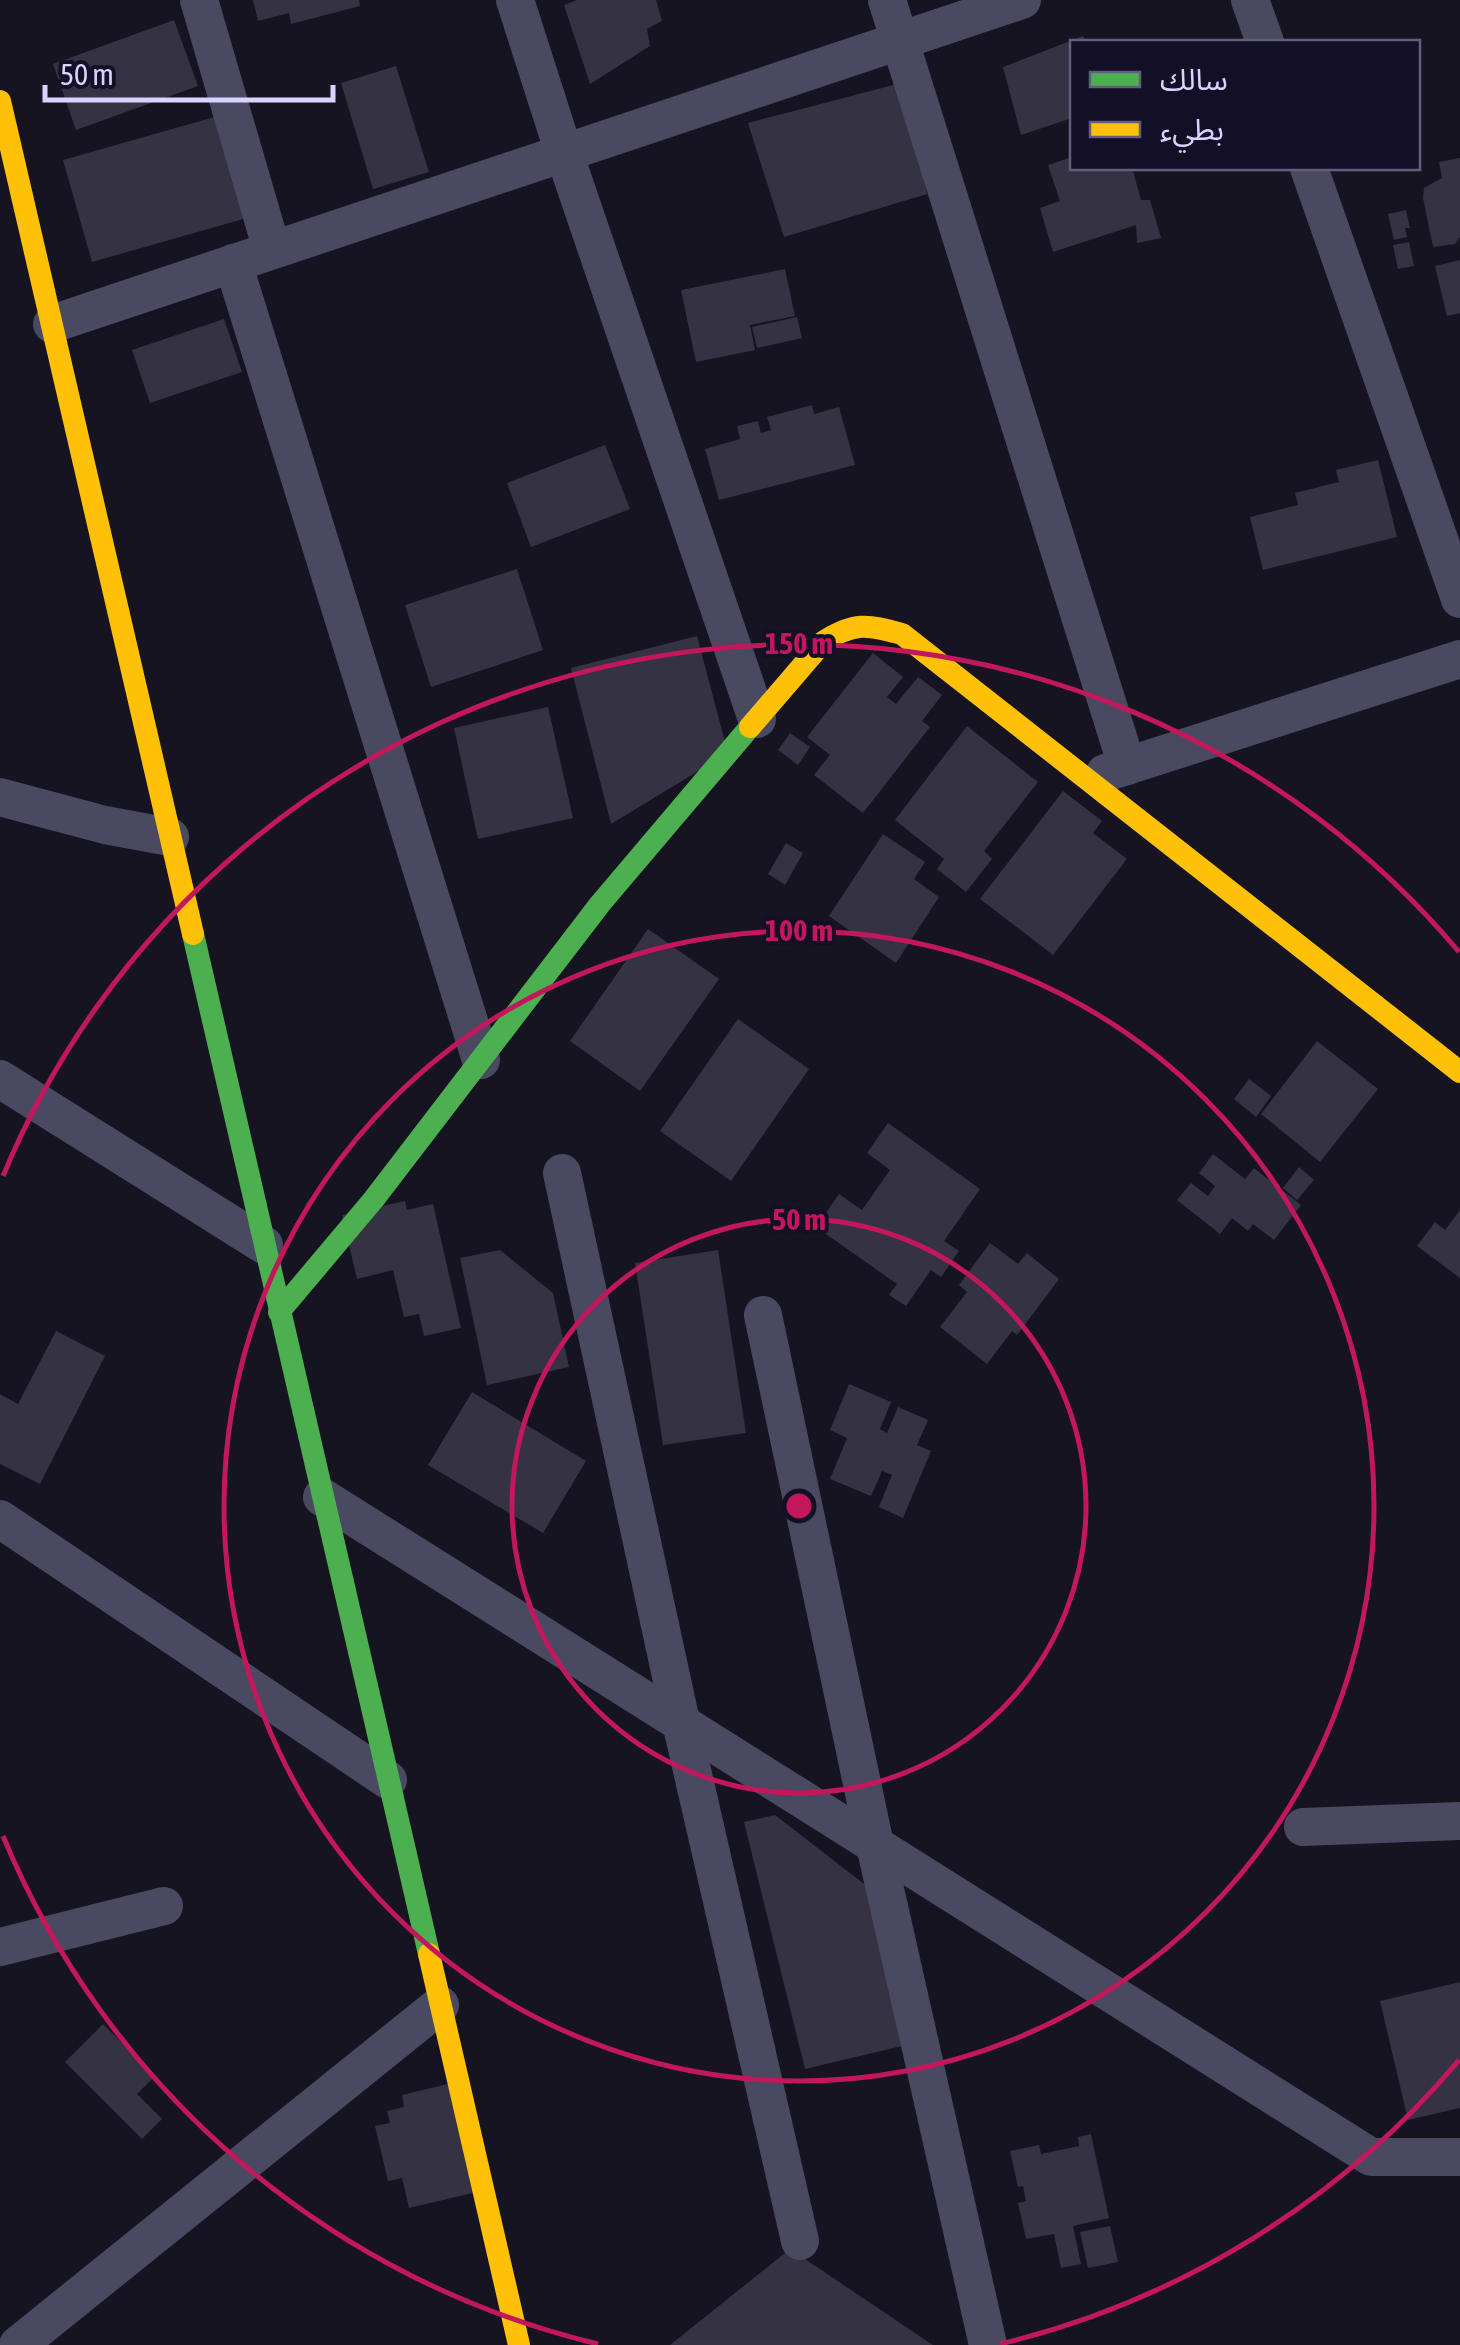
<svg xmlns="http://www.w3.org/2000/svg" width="1460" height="2345" viewBox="0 0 1460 2345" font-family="'Asap Condensed','Noto Sans Arabic',sans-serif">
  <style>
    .building { fill: #343243 }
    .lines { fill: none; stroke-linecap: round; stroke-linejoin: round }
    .street { stroke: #4a4962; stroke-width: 38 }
    .fast { stroke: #4caf50; stroke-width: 22 }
    .slow { stroke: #ffc107; stroke-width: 22 }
    .ring { fill: none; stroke: #c2185b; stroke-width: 5 }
    .centre { fill: #c2185b; stroke: #130f26; stroke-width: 5 }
    .ring-label { font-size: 30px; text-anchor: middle; font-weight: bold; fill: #c2185b; stroke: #130f26; stroke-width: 8; stroke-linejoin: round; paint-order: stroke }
  </style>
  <rect width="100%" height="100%" fill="#161421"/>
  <g class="building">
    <path d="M253,0H359L360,6L291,24L289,13L258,21Z"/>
    <path d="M577,0H656L662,21L647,29L650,46L590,84L564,5Z"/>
    <path d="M174,20L198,86L76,130L53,64Z"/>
    <path d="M1083,36L1086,42H1072V118L1021,135L1003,67Z"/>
    <path d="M396,66L429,172L373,189L341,83Z"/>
    <path d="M905,82L927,194L784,237L748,123Z"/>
    <path d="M218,116L247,218L92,262L63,160Z"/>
    <path d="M1072,157V168H1128L1133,171L1141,200H1150L1161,238L1137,243L1136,225L1053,252L1040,208L1060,201L1048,165Z"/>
    <path d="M1460,158V237L1455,244L1433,247L1423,198L1424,188L1442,178L1439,162Z"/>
    <path d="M1406,210L1410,228H1405L1407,237L1394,240L1388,214Z"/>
    <path d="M1409,242L1414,266L1398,269L1393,245Z"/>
    <path d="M1460,260V313L1447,316L1435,266Z"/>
    <path d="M785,269L795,316L750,325L755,350L696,362L681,290Z"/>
    <path d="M797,317L802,338L757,348L752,327Z"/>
    <path d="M224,319L242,372L150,403L132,350Z"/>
    <path d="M812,405L814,414L839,407L855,465L719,500L705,449L740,439L737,426L758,421L761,433L771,430L767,417Z"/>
    <path d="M605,445L630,509L531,547L507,483Z"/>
    <path d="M1378,460L1397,537L1263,570L1250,517L1298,505L1295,493L1339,482L1336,470Z"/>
    <path d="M517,569L543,650L431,687L405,605Z"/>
    <path d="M697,636L728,753L611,824L571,668Z"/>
    <path d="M873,653L903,677L887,697L896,704L918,677L942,695L922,721L930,727L863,813L814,775L830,755L807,737Z"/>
    <path d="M548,707L573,818L478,839L454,728Z"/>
    <path d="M967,726L1038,782L984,851L992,859L966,892L937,869L944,859L895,820Z"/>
    <path d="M790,733L810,747L798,765L778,750Z"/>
    <path d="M1063,791L1102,821L1093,833L1127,859L1053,955L980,899Z"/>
    <path d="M883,834L925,862L914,879L939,897L896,963L829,916Z"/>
    <path d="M786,843L803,853L785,885L768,874Z"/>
    <path d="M648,929L719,979L640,1091L570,1041Z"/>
    <path d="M738,1019L809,1069L731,1181L660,1131Z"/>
    <path d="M1317,1041L1378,1089L1320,1162L1261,1114Z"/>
    <path d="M1249,1079L1271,1096L1256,1117L1234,1099Z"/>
    <path d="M888,1123L980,1189L944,1241L959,1251L941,1277L931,1270L906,1306L889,1295L897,1284L816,1227L839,1194L862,1210L890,1170L867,1153Z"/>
    <path d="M1213,1154L1245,1179L1254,1168L1301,1205L1274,1240L1253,1224L1248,1231L1232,1218L1220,1234L1177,1200L1191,1183L1208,1196L1215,1186L1199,1173Z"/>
    <path d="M1299,1167L1314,1180L1297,1200L1283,1188Z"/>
    <path d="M405,1201L407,1210L433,1204L461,1328L424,1336L419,1314L404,1317L393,1270L357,1279L342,1215Z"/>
    <path d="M1460,1210V1278L1417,1246L1435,1222L1445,1230Z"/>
    <path d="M990,1243L1018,1264L1027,1253L1059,1279L1017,1335L1012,1331L987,1364L940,1327L967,1292L959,1285Z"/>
    <path d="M500,1250L553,1293L569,1367L487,1385L460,1258Z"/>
    <path d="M718,1250L746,1433L663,1445L635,1263Z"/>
    <path d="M56,1331L105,1356L40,1484L0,1464V1394L18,1404Z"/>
    <path d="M849,1384L891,1402L880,1429L887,1433L898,1407L928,1420L917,1445L931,1451L903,1518L879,1507L892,1475L882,1471L871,1496L830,1479L847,1438L830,1430Z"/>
    <path d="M472,1392L586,1461L543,1533L428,1465Z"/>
    <path d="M775,1815L868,1887L906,2045L805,2069L744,1822Z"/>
    <path d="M1460,1982V2108L1408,2120L1380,2001Z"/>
    <path d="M103,2024L155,2076L137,2094L162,2119L142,2139L65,2062Z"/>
    <path d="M452,2083L477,2192L409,2208L402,2178L388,2181L375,2126L390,2123L387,2111L404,2107L402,2095Z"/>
    <path d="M1091,2134L1109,2218L1073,2226L1081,2264L1061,2268L1054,2234L1026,2239L1018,2203L1026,2201L1023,2186L1018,2187L1010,2151L1039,2145L1041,2154L1079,2146L1078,2137Z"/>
    <path d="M1110,2226L1118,2262L1088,2268L1080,2232Z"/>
    <path d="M790,2249L933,2345H670Z"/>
  </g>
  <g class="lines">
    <g class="street">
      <path d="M199,0L272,250"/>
      <path d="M515,0L564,153L757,719"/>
      <path d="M887,0L1127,766"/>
      <path d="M1250,0L1265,42"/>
      <path d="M1309,168L1460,599"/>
      <path d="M233,263L481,1060"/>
      <path d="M52,324L1022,0"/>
      <path d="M1105,773L1460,659"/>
      <path d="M0,797L105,825L170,837"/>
      <path d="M0,1079L264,1245"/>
      <path d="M562,1173L681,1722L800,2241"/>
      <path d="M763,1315L875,1845L988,2345"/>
      <path d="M322,1497L1371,2157H1460"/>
      <path d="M0,1519L388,1780"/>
      <path d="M1303,1827L1460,1821"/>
      <path d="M0,1947L164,1906"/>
      <path d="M18,2345L440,2005"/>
    </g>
    <g class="fast">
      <path d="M193,934L429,1954"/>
      <path d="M279,1312L374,1199L600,904L750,727"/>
    </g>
    <g class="slow">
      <path d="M0,101L193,934"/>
      <path d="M750,727L823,642C854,622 867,624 902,634L1460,1072"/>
      <path d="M429,1954L519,2345"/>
    </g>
  </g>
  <g class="ring">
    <circle cx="799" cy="1506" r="287"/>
    <circle cx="799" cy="1506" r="575"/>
    <path d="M1459 2060A862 862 0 0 1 1000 2344M598 2344A862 862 0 0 1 3 1836M3 1176A862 862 0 0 1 1459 952"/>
  </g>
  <circle cx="799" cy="1506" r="15" class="centre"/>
  <g class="ring-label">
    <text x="799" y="654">150 m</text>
    <text x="799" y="941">100 m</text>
    <text x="799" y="1230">50 m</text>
  </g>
  <rect x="1070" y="40" width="350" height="130" fill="#130f26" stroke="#625e7d" stroke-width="2.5"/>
  <rect x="1090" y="72" width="50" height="15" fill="#4caf50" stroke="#625e7d" stroke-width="2.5"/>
  <text x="1160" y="90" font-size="30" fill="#d9d4ff">سالك</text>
  <rect x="1090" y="122" width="50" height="15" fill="#ffc107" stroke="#625e7d" stroke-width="2.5"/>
  <text x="1160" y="140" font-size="30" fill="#d9d4ff">بطيء</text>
  <path d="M45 85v15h288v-15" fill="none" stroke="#d9d4ff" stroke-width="5"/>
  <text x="60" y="85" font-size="30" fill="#d9d4ff" stroke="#130f26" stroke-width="8" paint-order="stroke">50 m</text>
</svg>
